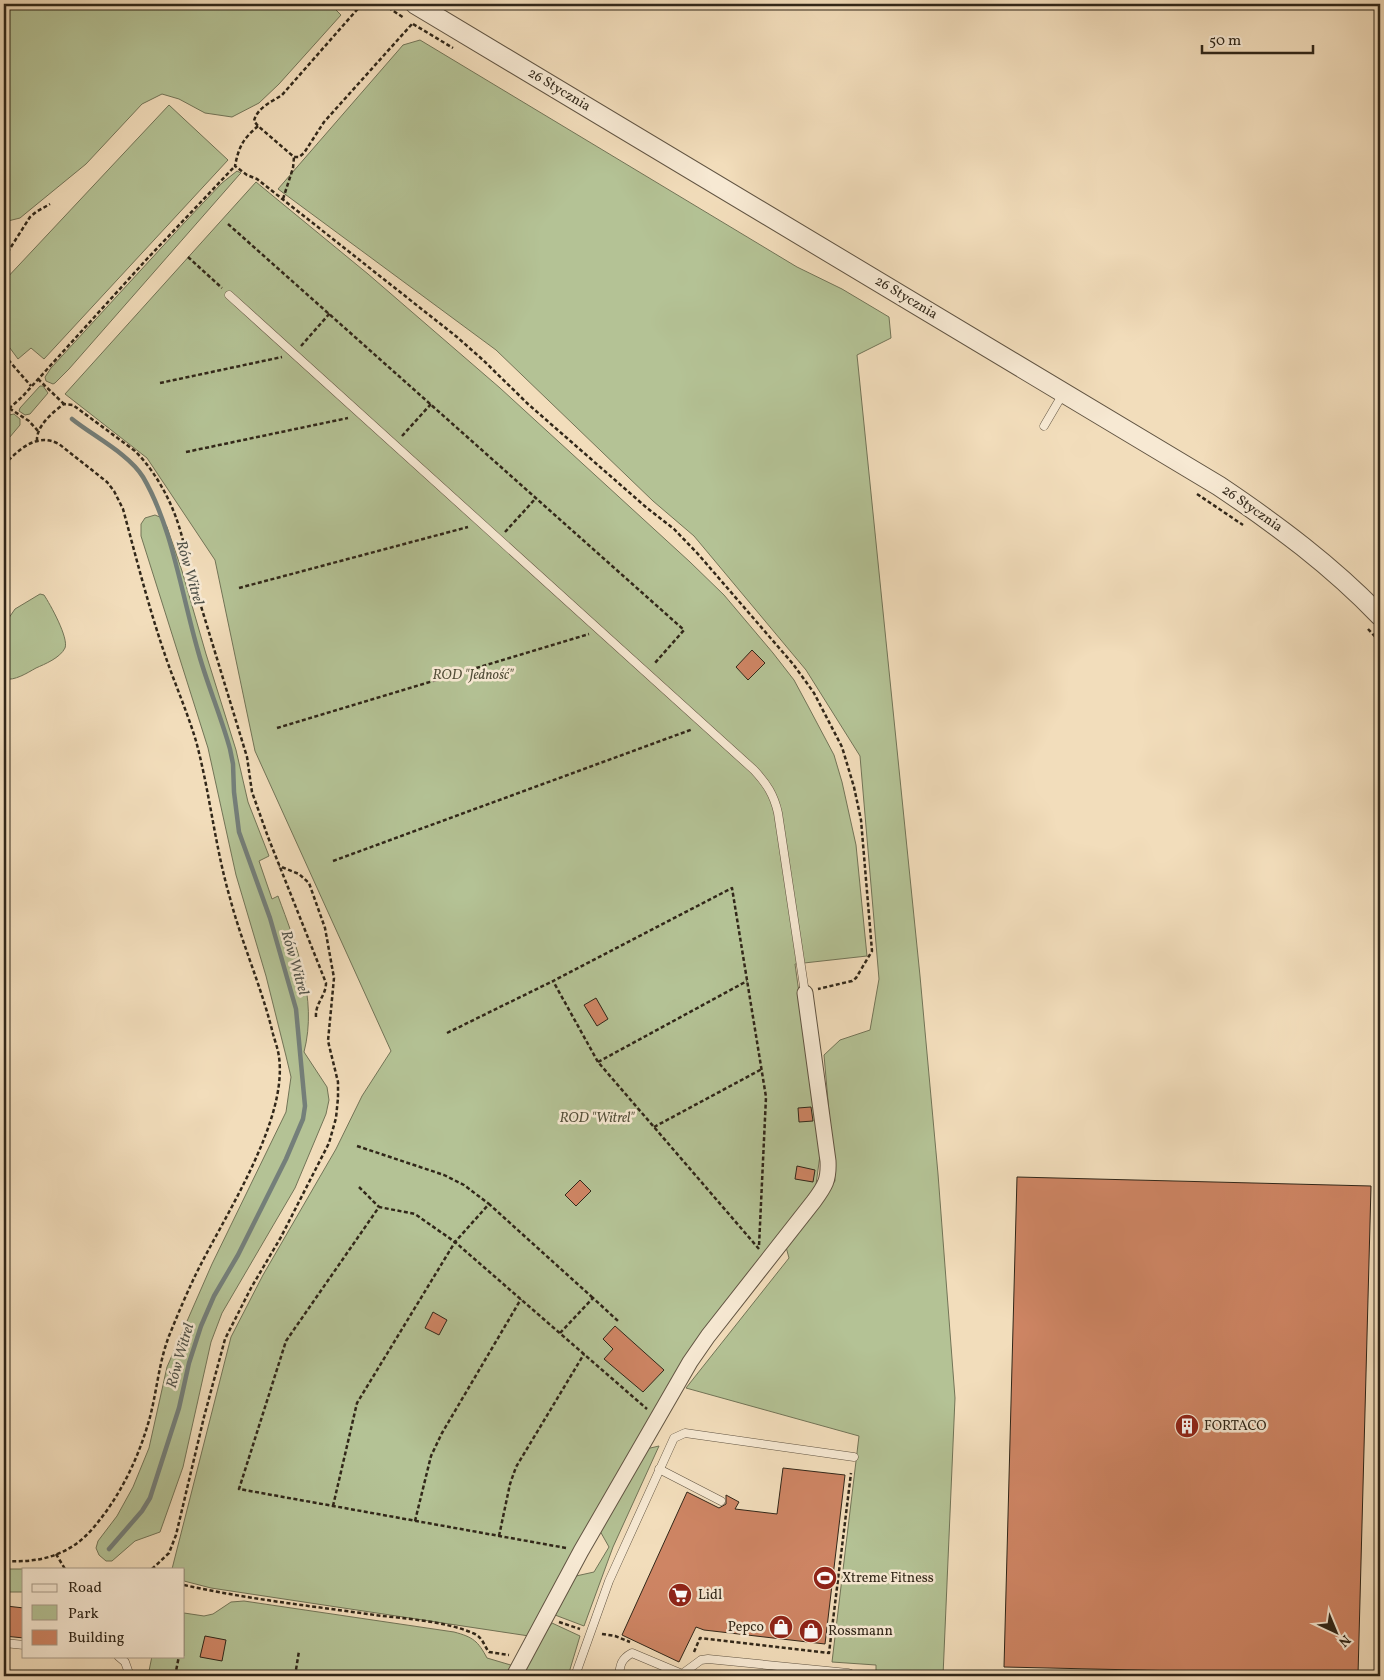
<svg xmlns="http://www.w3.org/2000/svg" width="1384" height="1680" viewBox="0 0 1384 1680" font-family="Vollkorn,serif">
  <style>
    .green { fill: #b4c295; stroke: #727457 }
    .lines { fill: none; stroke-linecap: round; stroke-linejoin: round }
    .stream { stroke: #747f7a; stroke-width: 4.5 }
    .building { fill: #ce8564; stroke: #312719 }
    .service-casing { stroke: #615442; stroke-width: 9 }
    .minor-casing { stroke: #615442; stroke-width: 17 }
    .tertiary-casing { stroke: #615442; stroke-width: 21 }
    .path { stroke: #312719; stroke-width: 2.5; stroke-dasharray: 4 2.5; stroke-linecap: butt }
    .service { stroke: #f7e9d3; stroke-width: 8 }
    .minor { stroke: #f7e9d3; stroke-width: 15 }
    .tertiary { stroke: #f7e9d3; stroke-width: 19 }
    .labels { text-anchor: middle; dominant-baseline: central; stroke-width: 5; stroke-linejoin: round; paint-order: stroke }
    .street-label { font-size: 14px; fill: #312719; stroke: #f7e9d3 }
    .park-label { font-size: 14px; font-style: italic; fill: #524e38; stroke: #f7e9d3 }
    .poi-label { font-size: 14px; fill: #312719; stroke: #f7e9d3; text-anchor: start }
    .water-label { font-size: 15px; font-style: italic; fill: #52534a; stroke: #f7e9d3 }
  </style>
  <rect width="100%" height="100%" fill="#f2ddbb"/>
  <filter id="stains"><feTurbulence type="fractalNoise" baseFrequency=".004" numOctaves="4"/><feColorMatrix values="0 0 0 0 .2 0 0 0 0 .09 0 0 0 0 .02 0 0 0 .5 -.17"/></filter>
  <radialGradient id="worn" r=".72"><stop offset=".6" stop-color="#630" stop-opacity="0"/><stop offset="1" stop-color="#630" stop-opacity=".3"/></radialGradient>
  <g class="green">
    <path d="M4,4H335L333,7L341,15L279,84L259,103L232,117L205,113L179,99L162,94L142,104L86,164L20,218L4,222Z"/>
    <path d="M420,40L797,267L842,289L889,317L891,338L857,355L920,976L938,1174L955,1398L943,1676H876V1665L832,1662L859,1436L686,1388L789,1258L786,1247L835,1181L824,1055L840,1040L870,1030L879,979L860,756L806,670L694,536L653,501L496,350L278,189L403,45Z"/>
    <path d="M169,105L228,160L44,359L31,348L18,359L4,340V281Z"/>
    <path d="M237,171L241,173L239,175L69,369L55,383L53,384L46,381L45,377L51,368L185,222L222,183Z"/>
    <path d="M256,182L368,274L500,388L690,562L724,595L773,653L794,680L808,706L834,755L842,782L856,845L867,956L795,964L817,1123L820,1155L815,1192L697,1343L529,1636L211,1588L184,1581V1569H172L231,1337L263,1275L336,1149L362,1096L391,1051L255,751L215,560L147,458L65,394Z"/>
    <path d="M40,386H43L48,393L30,414L25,415L19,411L20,408Z"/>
    <path d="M14,414L20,419V425L4,444V421L9,415Z"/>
    <path d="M155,515L162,518L167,527L182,571L206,654L236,750L248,802L269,856L259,861L272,899L278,896C296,945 318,998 304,1052L327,1087L329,1100L326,1114L295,1188L222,1313L211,1342L183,1467L160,1532L135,1541L112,1561H106L99,1555L96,1548L98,1541L117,1516L133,1487L149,1448L167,1367L212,1264L286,1112L291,1077L286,1056L266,976L236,875L208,748L141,536V524L145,518Z"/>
    <path d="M40,594L44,595C50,604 69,638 65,648C60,658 45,664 36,668C27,673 15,681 4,679V625L15,609Z"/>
    <path d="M659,1446L613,1547L584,1626L555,1615L576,1576L594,1572L609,1547L600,1531L646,1449Z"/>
    <rect x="4" y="1569" width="20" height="23"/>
    <path d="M244,1601L454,1632C473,1637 478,1641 487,1658L514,1666L507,1676H148L152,1656H184V1613L204,1616L213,1614L231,1602Z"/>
    <path d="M552,1623L580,1636L568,1676H517Z"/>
  </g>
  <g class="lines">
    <path class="stream" d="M72,419C93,436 129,454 143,477C172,526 182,596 198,651C207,684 221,716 230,749L233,764L234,792L239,832L270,918L296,1009L305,1106L303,1119L286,1159L238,1255L214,1296L201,1326L189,1363L179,1408L150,1498L142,1511L109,1549"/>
  </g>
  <g class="building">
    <path d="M752,650L765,663L748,680L736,667Z"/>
    <path d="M596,998L608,1019L597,1026L584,1005Z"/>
    <path d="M811,1107L813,1121L799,1122L798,1108Z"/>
    <path d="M797,1166L815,1170L813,1182L795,1179Z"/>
    <path d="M1017,1177L1371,1186L1358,1675L1004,1667Z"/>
    <path d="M580,1180L591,1191L576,1206L565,1195Z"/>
    <path d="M433,1312L447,1320L439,1335L425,1328Z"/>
    <path d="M615,1326L664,1370L643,1392L604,1359L613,1349L603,1339Z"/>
    <path d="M783,1468L845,1475L825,1644L704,1630L696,1627L679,1662L622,1635L687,1492L719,1508L726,1504V1495L739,1502L735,1509L777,1514Z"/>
    <path d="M6,1606L24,1608V1638L4,1636Z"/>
    <path d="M205,1636L226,1640L222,1661L200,1657Z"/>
  </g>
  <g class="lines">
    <g class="service-casing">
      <g id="service">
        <path d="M229,295L754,770C767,784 774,795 778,813L805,993"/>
        <path d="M1044,426L1064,392"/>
        <path d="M659,1469L721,1501"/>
        <path d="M4,1643L24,1645"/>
        <path d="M118,1656L125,1662L130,1676"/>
        <path d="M575,1676L609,1581L674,1438L685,1433L854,1457"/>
        <path d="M619,1676C620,1665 621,1659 632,1653L682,1674L701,1660L708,1659L848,1673L856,1676"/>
      </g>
    </g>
    <g class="minor-casing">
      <path id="minor" d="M514,1676L581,1551L690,1362L708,1336L814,1201C825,1186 829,1180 828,1161L805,993"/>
    </g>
    <g class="tertiary-casing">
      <path id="tertiary" d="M415,4L1219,486C1277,525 1332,566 1380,616"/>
    </g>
    <g class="path">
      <path d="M362,4L282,95C271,102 257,108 254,121L258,126L294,157H299L304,153L324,122L412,24"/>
      <path d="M383,4L404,18"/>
      <path d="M413,24L453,48"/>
      <path d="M258,126C243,139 239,146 235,166L247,175L257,179L457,337L483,360L528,404L647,508L674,529L698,554L793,664L814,693L842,747L854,787L861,820L872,951L856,978L852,981L818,989"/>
      <path d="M283,199L293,168L294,157"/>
      <path d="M228,224L684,630L654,664"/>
      <path d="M188,257L222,288"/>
      <path d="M4,258L30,217L36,212L50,204"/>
      <path d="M301,346L330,313"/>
      <path d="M4,355L31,386"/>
      <path d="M38,379L64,404"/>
      <path d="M160,383L282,357"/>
      <path d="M4,405L29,421L38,431"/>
      <path d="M4,413L22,397L146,260L235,166"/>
      <path d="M402,436L431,404"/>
      <path d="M37,441C36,426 53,412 64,404L73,405L135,451C162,478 181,520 186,557L247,757L252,792L268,837L326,983C326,996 315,1003 316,1017"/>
      <path d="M186,452L348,418"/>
      <path d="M4,465C18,450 37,432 59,444L107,482L114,491L123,509C136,557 148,605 164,652C174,682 187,711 196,741C210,793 215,847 230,898C242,944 262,988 273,1034C275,1041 278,1049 279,1057C288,1122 223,1218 195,1276C186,1295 177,1316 169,1336C159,1362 157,1390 150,1417C139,1457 121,1495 94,1527C70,1556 39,1563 4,1561"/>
      <path d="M1197,494L1243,525"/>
      <path d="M505,532L536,498"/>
      <path d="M239,588L468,527"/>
      <path d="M1368,629L1380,642"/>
      <path d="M277,728L589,634"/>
      <path d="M333,861L693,729"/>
      <path d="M447,1033L553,981"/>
      <path d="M598,1062L747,981"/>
      <path d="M654,1127L762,1069"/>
      <path d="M357,1146L444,1175L464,1185L489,1204"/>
      <path d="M359,1187L379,1207"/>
      <path d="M759,1249L598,1062L553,981L732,888L766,1097L759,1246"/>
      <path d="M560,1333L593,1298L618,1321"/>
      <path d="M333,1506L357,1403L455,1242L489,1204L593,1298"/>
      <path d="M415,1521L431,1456L442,1433L521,1299"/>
      <path d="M499,1536L510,1484L516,1467L584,1354"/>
      <path d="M566,1548L239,1489L286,1341L379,1207L415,1214L455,1242L647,1409"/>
      <path d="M56,1554L65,1569"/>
      <path d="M152,1569L169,1553L176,1535L204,1417L225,1339L251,1288L281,1237L329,1143L336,1118L338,1098V1082L328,1041L334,978L325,928L309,883L299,874L279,866"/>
      <path d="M184,1585C247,1599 311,1606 375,1615C407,1619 446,1621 475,1634C483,1638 484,1646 489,1652L509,1655"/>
      <path d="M559,1622L580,1629"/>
      <path d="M602,1634L615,1636L630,1642"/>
      <path d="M694,1652L700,1638L829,1653L851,1473"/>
      <path d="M175,1676L179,1656"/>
      <path d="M295,1676L299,1651"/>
    </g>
    <use href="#service" class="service"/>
    <use href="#minor" class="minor"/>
    <use href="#tertiary" class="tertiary"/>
  </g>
  <defs>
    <g id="building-disc" transform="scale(1.25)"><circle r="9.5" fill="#8f2418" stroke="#f7e9d3"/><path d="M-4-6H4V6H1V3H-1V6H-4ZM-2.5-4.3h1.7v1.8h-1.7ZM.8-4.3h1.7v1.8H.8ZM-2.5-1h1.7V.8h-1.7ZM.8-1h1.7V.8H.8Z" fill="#fff"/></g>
    <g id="stadium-disc" transform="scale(1.25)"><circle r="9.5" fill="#8f2418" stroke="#f7e9d3"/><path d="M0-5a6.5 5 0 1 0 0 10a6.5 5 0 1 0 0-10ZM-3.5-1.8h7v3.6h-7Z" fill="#fff"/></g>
    <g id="supermarket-disc" transform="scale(1.25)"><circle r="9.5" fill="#8f2418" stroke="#f7e9d3"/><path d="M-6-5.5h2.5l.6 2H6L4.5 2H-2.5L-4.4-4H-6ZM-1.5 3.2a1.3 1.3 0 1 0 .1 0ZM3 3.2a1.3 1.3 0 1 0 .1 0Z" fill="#fff"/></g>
    <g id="shop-disc" transform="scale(1.25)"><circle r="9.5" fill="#8f2418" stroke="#f7e9d3"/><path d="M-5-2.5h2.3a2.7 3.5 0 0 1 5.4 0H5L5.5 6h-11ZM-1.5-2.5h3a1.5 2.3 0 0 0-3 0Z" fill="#fff"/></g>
  </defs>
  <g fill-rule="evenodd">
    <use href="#building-disc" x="1187" y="1426"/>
    <use href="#stadium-disc" x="825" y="1578"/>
    <use href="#supermarket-disc" x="680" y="1595"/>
    <use href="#shop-disc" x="781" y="1627"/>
    <use href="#shop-disc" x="811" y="1631"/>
  </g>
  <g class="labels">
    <g class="street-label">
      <text transform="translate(559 90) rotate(31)">26 Stycznia</text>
      <text transform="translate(906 298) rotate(31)">26 Stycznia</text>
      <text transform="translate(1252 509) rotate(35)">26 Stycznia</text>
    </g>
    <g class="park-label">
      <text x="473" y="675">ROD "Jedność"</text>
      <text x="597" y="1118">ROD "Witrel"</text>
    </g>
    <g class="poi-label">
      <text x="1204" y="1426">FORTACO</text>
      <text x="842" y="1578">Xtreme Fitness</text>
      <text x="698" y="1595">Lidl</text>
      <text x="764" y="1627" text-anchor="end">Pepco</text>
      <text x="828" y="1631">Rossmann</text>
    </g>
    <g class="water-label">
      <text transform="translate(189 573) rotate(74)">Rów Witrel</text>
      <text transform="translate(294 963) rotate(74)">Rów Witrel</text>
      <text transform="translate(181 1356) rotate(-74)">Rów Witrel</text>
    </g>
  </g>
  <rect width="1384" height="1680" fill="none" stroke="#f2ddbb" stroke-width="20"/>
  <rect x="5" y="5" width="1374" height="1670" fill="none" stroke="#312719" stroke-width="2.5"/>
  <rect x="10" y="10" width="1364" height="1660" fill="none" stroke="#312719"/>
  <rect x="22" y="1568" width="162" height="90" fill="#f7e9d3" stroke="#a89b89"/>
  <rect x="32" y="1584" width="25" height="8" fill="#f7e9d3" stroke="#a89b89"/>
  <text x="68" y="1592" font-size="15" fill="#312719">Road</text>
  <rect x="32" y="1605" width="25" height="15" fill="#b4c295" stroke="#a89b89"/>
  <text x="68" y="1618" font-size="15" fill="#312719">Park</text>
  <rect x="32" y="1630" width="25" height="15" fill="#ce8564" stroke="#a89b89"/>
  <text x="68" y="1642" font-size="15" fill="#312719">Building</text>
  <g transform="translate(1336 1632) rotate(136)" stroke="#f7e9d3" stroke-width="4" paint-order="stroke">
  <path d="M0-4L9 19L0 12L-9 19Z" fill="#312719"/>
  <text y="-8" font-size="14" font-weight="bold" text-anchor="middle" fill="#312719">N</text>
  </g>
  <path d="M1202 45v8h111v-8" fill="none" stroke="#312719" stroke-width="2.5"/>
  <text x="1209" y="45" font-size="15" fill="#312719" stroke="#f7e9d3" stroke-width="4" paint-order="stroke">50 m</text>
  <rect width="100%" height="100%" filter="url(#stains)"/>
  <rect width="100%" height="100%" fill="url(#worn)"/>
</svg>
